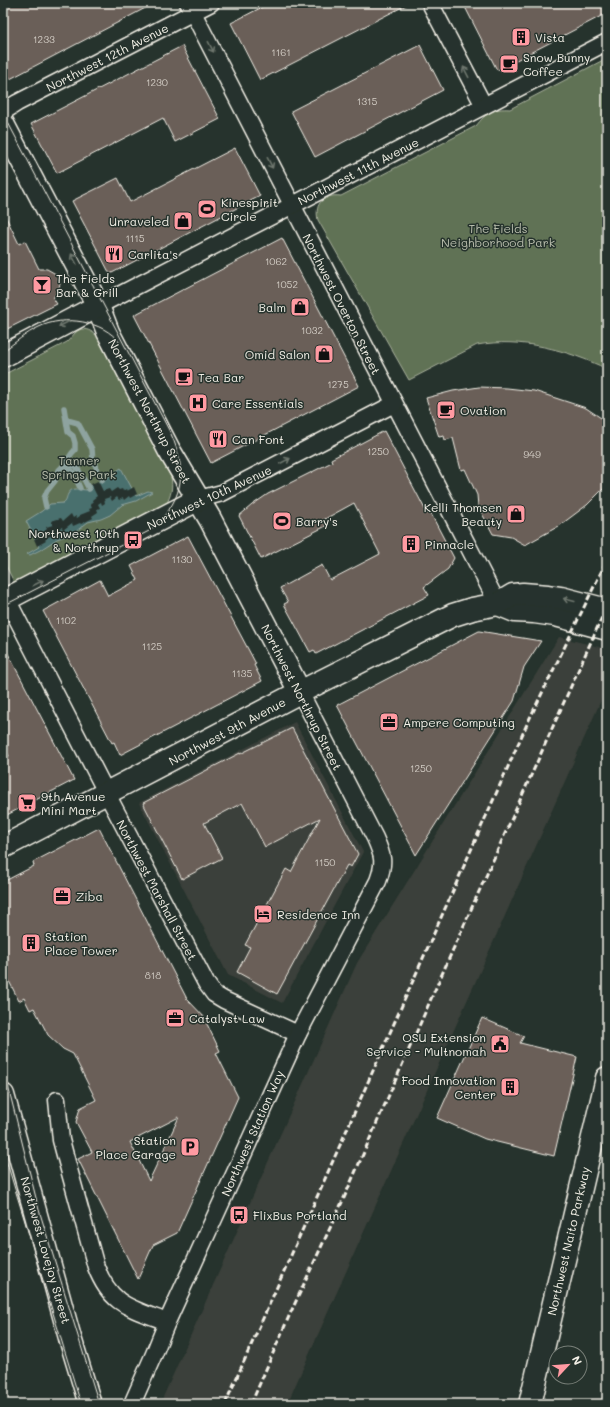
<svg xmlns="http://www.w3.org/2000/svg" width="610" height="1407" viewBox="0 0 610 1407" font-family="Mali,sans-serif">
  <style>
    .built { fill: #3b403a }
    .green { fill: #607254; stroke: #aab29e }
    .water { fill: #4a6f6e; stroke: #8ea39f }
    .pier { fill: #26332d }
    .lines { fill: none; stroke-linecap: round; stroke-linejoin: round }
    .stream { stroke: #8ea39f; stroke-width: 5.5 }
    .building { fill: #6b5e58; stroke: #f4f1e8; fill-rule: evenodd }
    .street-casing { stroke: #f4f1e8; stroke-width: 19 }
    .secondary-casing { stroke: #f4f1e8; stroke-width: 25 }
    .street { stroke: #26332d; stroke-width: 16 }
    .secondary { stroke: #26332d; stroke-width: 22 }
    .tram { stroke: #f4f1e8; stroke-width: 1 }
    .rail { stroke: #f4f1e8; stroke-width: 3; stroke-dasharray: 6 3; stroke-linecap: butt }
    .oneway { stroke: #6e766e }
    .labels { text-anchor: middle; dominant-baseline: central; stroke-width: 3; stroke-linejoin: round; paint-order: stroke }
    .number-label { font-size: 10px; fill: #d2ccc4 }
    .poi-label { font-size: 12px; fill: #f4f1e8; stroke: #26332d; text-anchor: start }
    .street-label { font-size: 12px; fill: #f4f1e8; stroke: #26332d }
    .park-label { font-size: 12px; fill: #b9bead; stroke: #26332d }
  </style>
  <rect width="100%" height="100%" fill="#26332d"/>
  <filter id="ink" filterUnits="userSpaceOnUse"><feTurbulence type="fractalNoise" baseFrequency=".025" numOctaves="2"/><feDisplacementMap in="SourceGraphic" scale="8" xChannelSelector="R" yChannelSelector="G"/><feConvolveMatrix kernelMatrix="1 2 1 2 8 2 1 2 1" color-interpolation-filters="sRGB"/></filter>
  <g filter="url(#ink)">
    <g class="built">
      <path d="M559,637L607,649V687L287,1404H160L357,963Z"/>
      <path d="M295,722L363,852L282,1003L228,975L139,803Z"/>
    </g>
    <g class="green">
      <path d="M607,58V369C568,350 520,337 477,345L409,380L318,220C314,203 324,194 341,196L476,126C487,112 493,108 510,109Z"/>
      <path d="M81,329C89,329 93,332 99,338L171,477C173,488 171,495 166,505L15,584L3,560V375L67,342L76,332Z"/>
    </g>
    <path class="water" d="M121,468L136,496L148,491L152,492L136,501L122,505L110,515L101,519L88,522L75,532L57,539L40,550L30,555L27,554L39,547L26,521L42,511L50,504L63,503C67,500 66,498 68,494C72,486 80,490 87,490L89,486L107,478Z"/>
    <path class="pier" d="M98,481L103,491L109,489L111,492L117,488L119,490L122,489L123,491L126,489L127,491L134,487L137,494L130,498L129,496L124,500L123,498L119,500L117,497L112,501L110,497L104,499L105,503L102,505L101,502L98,504L100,508L97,509L98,512L92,516L93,518L81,524L80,523L73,526L72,523L63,530L62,527L59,528V530L53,533L54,535L48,537L45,540L46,541L37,546L34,539L42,535V533L47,529L46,527L53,525L51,521L61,518L63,521L71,514L73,518L76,516L77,518L80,516V515L90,511L89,509L92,508L90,504L93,503L92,500L97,496L91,484Z"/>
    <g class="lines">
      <g class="stream">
        <path d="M64,408L68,432L73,436L75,443V450L72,453L64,465L73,472L80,488"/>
        <path d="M67,420L78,423L92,449L93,460L102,480"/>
        <path d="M46,507L44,498L47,491L55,481L59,470L64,465L76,466L82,476L89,489"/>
      </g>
    </g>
    <g class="building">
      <path d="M3,3H155L10,79L3,66Z"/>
      <path d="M270,3H410L260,80L231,23Z"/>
      <path d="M463,3H607V13L497,70Z"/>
      <path d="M420,45L443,90L315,157L291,111Z"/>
      <path d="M182,46L220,119L175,142L163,118L57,173L31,124Z"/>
      <path d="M235,148L260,196L110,274L72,201L118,178L130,202Z"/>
      <path d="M3,211L19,244L25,241L39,269H47L54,273L57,275L60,284L58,291L53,298L57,304L3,331Z"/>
      <path d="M282,238L359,386L211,463L134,315Z"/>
      <path d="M479,387L507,388L534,391L586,408L607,422V485L587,505L559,526L525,545L511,537L493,534L478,506L477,495L465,469L461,470L453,438L445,440L444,436L439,437L426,398L453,391Z"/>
      <path d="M384,431L427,513L430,512L454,558L448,569L424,587L429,595L316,654L314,650L310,652L284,604L288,602L280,588L322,565L330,580L380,554L354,503L323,520L326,526L261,559L239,516L252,505L268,494L332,462L331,459Z"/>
      <path d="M188,536L256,664L254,665L262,681L120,755L114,742L112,743L43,611L100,580L108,596L138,580L131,566Z"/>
      <path d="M479,631L541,641L524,667L514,701L416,855L337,705Z"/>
      <path d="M3,644L74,780L3,817V759L9,756L3,744Z"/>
      <path d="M292,728L358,854L351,867L347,865L277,994L237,972L250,947L245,945L286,869L291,872L320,818L265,847L242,803L204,823L222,858L182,879L143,803L240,753V754Z"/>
      <path d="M99,828L187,999L208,1021L206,1022L220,1051L216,1053L238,1097L177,1233L153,1245L138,1279L78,1159L92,1152L76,1122L80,1108L96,1100L73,1054L63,1049L48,1035L34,1008L30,1010L24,998L19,1001L3,969V882L34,866L33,862ZM179,1117L149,1181L130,1142Z"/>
      <path d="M482,1018L524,1036L520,1043L577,1057L554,1156L485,1139L437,1118Z"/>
    </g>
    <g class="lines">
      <g class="street-casing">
        <g id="street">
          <path d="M188,3L498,604"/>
          <path d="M430,3L484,106"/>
          <path d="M3,112L17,103L211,3"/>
          <path d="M98,306L607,42"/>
          <path d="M199,499L222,493L394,404"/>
          <path d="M3,596L9,603L107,794L206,983L214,994L224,1000L298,1034"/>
          <path d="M57,1100L61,1140L65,1155L96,1267C111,1306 131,1308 167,1322"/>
          <path d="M132,1404L154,1354L167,1322L298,1034L378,881C385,862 383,856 375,838L300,692"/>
        </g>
      </g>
      <g class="secondary-casing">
        <g id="secondary">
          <path d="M3,124L98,306L108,332L169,450L210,519L300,692"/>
          <path d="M3,356L98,306"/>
          <path d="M3,601L199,499"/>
          <path d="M498,604L515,611L534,612L555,615L607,629"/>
          <path d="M3,847L300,692L453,615L472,609L498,604L513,595L523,594L548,596L561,598L607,610"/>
          <path d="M3,1095L70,1338L90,1404"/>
          <path d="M530,1404L607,1078"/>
        </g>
      </g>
      <use href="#street" class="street"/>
      <use href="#secondary" class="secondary"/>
      <g class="tram">
        <path d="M3,113L171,434C189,474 182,503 149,531L3,606"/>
        <path d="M3,351C15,343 26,333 39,327C64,315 103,320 120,343"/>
        <path d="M3,1066L39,1210L99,1404"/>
        <path d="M3,1150L81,1404"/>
      </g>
      <g class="rail">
        <path d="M225,1404L527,724L607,560"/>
        <path d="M251,1404L290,1314L344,1198L434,992L607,606"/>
      </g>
    </g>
    <defs><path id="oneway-shaft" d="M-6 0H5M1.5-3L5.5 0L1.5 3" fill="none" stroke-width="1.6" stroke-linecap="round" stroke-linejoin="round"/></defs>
    <g class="oneway">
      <use href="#oneway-shaft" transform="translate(211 47) rotate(63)"/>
      <use href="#oneway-shaft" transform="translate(466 72) rotate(-117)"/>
      <use href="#oneway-shaft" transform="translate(270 163) rotate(63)"/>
      <use href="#oneway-shaft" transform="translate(74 259) rotate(-118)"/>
      <use href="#oneway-shaft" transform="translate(64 324) rotate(153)"/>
      <use href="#oneway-shaft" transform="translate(285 461) rotate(-28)"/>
      <use href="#oneway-shaft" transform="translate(38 583) rotate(-27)"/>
      <use href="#oneway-shaft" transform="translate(569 600) rotate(-165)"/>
    </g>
  </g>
  <defs>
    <g id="building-square" transform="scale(1)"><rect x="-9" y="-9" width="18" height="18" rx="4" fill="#ff9aa2" stroke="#26332d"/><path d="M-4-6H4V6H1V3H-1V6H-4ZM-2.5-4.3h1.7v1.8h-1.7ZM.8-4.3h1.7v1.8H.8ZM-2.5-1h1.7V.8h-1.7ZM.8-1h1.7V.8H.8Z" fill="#111"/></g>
    <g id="cafe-square" transform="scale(1)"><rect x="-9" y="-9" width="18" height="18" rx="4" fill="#ff9aa2" stroke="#26332d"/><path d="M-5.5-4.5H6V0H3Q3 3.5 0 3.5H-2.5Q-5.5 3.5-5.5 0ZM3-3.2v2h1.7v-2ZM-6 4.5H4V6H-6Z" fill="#111"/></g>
    <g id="stadium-square" transform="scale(1)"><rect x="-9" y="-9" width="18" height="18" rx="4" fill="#ff9aa2" stroke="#26332d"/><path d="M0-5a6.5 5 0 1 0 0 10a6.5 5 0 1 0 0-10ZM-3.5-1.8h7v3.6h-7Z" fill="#111"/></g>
    <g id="shop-square" transform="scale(1)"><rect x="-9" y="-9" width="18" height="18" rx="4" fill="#ff9aa2" stroke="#26332d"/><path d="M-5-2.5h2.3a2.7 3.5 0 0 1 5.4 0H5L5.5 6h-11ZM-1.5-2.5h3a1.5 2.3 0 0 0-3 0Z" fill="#111"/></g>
    <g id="restaurant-square" transform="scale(1)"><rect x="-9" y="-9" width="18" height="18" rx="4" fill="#ff9aa2" stroke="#26332d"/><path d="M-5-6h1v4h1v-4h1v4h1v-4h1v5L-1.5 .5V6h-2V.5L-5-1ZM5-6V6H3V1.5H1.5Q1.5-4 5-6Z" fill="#111"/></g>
    <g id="bar-square" transform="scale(1)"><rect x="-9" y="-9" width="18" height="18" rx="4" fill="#ff9aa2" stroke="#26332d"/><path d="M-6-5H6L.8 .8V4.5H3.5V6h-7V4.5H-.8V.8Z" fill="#111"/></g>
    <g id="hospital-square" transform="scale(1)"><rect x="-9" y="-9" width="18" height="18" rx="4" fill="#ff9aa2" stroke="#26332d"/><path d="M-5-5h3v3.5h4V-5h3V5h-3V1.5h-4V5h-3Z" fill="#111"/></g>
    <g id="bus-square" transform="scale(1)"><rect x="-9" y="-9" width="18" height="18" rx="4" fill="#ff9aa2" stroke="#26332d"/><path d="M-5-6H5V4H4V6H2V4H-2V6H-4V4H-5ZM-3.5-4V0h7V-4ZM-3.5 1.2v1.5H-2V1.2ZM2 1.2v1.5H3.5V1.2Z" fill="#111"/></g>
    <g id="office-square" transform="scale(1)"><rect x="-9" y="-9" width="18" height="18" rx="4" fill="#ff9aa2" stroke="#26332d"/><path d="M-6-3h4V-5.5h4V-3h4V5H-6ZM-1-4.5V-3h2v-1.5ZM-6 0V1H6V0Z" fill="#111"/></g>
    <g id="supermarket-square" transform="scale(1)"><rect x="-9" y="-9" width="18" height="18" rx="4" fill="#ff9aa2" stroke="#26332d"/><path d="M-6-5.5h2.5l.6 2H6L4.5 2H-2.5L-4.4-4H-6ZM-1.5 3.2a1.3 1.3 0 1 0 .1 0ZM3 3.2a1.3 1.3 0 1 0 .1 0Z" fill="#111"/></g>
    <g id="hotel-square" transform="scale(1)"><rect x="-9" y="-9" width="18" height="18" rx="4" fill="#ff9aa2" stroke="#26332d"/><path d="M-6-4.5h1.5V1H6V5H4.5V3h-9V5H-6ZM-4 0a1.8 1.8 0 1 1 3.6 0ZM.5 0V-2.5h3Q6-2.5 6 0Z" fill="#111"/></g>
    <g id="civic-square" transform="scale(1)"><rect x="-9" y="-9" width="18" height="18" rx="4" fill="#ff9aa2" stroke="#26332d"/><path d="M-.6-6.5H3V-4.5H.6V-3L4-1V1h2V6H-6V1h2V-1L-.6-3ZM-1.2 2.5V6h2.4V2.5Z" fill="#111"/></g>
    <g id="parking-square" transform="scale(1)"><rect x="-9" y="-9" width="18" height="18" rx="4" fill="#ff9aa2" stroke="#26332d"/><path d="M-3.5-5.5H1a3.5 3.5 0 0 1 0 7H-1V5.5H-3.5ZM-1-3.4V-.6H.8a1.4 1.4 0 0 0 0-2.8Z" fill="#111"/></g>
  </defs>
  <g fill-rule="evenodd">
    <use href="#building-square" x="521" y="37"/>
    <use href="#cafe-square" x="509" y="64"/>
    <use href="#stadium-square" x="207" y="209"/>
    <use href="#shop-square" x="183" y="221"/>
    <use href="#restaurant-square" x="114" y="254"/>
    <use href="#bar-square" x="42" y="285"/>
    <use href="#shop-square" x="300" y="307"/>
    <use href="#shop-square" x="324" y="354"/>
    <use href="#cafe-square" x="184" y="377"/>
    <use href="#hospital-square" x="198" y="403"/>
    <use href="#cafe-square" x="446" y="410"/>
    <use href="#restaurant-square" x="218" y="439"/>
    <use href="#shop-square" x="516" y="514"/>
    <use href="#stadium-square" x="282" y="521"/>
    <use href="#bus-square" x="133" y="540"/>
    <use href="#building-square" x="411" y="544"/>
    <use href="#office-square" x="389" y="722"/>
    <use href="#supermarket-square" x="27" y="803"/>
    <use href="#office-square" x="62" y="896"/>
    <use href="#hotel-square" x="263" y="914"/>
    <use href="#building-square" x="31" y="943"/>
    <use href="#office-square" x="175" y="1018"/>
    <use href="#civic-square" x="500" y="1044"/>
    <use href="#building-square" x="510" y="1087"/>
    <use href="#parking-square" x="190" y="1147"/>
    <use href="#bus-square" x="239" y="1215"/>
  </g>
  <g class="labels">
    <g class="number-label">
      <text x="44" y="39">1233</text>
      <text x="281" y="52">1161</text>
      <text x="157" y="82">1230</text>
      <text x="367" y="101">1315</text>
      <text x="135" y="238">1115</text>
      <text x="276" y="261">1062</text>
      <text x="287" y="284">1052</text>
      <text x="312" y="330">1032</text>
      <text x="338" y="384">1275</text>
      <text x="378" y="451">1250</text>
      <text x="532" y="454">949</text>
      <text x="182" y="559">1130</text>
      <text x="66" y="620">1102</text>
      <text x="152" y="646">1125</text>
      <text x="242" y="673">1135</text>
      <text x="421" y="768">1250</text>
      <text x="325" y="862">1150</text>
      <text x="153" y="975">818</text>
    </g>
    <g class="poi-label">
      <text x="535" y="37">Vista</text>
      <text x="523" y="57">Snow Bunny<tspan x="523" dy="14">Coffee</tspan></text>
      <text x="221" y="202">Kinespirit<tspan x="221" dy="14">Circle</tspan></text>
      <text x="169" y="221" text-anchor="end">Unraveled</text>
      <text x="128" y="254">Carlita's</text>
      <text x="56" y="278">The Fields<tspan x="56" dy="14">Bar &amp; Grill</tspan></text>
      <text x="286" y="307" text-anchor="end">Balm</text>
      <text x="310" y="354" text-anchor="end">Omid Salon</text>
      <text x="198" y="377">Tea Bar</text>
      <text x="212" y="403">Care Essentials</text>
      <text x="460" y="410">Ovation</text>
      <text x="232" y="439">Can Font</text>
      <text x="502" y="507" text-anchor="end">Kelli Thomsen<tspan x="502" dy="14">Beauty</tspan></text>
      <text x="296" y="521">Barry's</text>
      <text x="119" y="533" text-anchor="end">Northwest 10th<tspan x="119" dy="14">&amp; Northrup</tspan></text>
      <text x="425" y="544">Pinnacle</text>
      <text x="403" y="722">Ampere Computing</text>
      <text x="41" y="796">9th Avenue<tspan x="41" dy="14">Mini Mart</tspan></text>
      <text x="76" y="896">Ziba</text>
      <text x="277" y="914">Residence Inn</text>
      <text x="45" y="936">Station<tspan x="45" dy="14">Place Tower</tspan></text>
      <text x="189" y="1018">Catalyst Law</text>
      <text x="486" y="1037" text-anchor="end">OSU Extension<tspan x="486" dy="14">Service - Multnomah</tspan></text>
      <text x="496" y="1080" text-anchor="end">Food Innovation<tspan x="496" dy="14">Center</tspan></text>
      <text x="176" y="1140" text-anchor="end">Station<tspan x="176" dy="14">Place Garage</tspan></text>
      <text x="253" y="1215">FlixBus Portland</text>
    </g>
    <g class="street-label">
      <text transform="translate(107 57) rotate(-27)">Northwest 12th Avenue</text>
      <text transform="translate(358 171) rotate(-27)">Northwest 11th Avenue</text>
      <text transform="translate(342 304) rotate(63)">Northwest Overton Street</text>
      <text transform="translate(150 411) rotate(62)">Northwest Northrup Street</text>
      <text transform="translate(209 497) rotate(-25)">Northwest 10th Avenue</text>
      <text transform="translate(302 697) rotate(63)">Northwest Northrup Street</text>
      <text transform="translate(227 731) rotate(-28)">Northwest 9th Avenue</text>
      <text transform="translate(157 890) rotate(62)">Northwest Marshall Street</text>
      <text transform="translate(252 1133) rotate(-66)">Northwest Station Way</text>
      <text transform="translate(568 1241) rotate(-77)">Northwest Naito Parkway</text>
      <text transform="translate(46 1250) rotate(74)">Northwest Lovejoy Street</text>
    </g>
    <g class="park-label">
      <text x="498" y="228">The Fields<tspan x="498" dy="14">Neighborhood Park</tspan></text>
      <text x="79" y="460">Tanner<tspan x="79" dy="14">Springs Park</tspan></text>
    </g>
  </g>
  <rect width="610" height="1407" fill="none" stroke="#26332d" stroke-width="16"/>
  <rect x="8" y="8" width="594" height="1391" fill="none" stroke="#f4f1e8" stroke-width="1.5" filter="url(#ink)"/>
  <g transform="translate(568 1365) rotate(64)"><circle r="19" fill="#26332d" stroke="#787f78"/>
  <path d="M0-3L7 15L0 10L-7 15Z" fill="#ff9aa2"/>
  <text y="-6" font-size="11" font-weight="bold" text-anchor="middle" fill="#f4f1e8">N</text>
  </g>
</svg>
